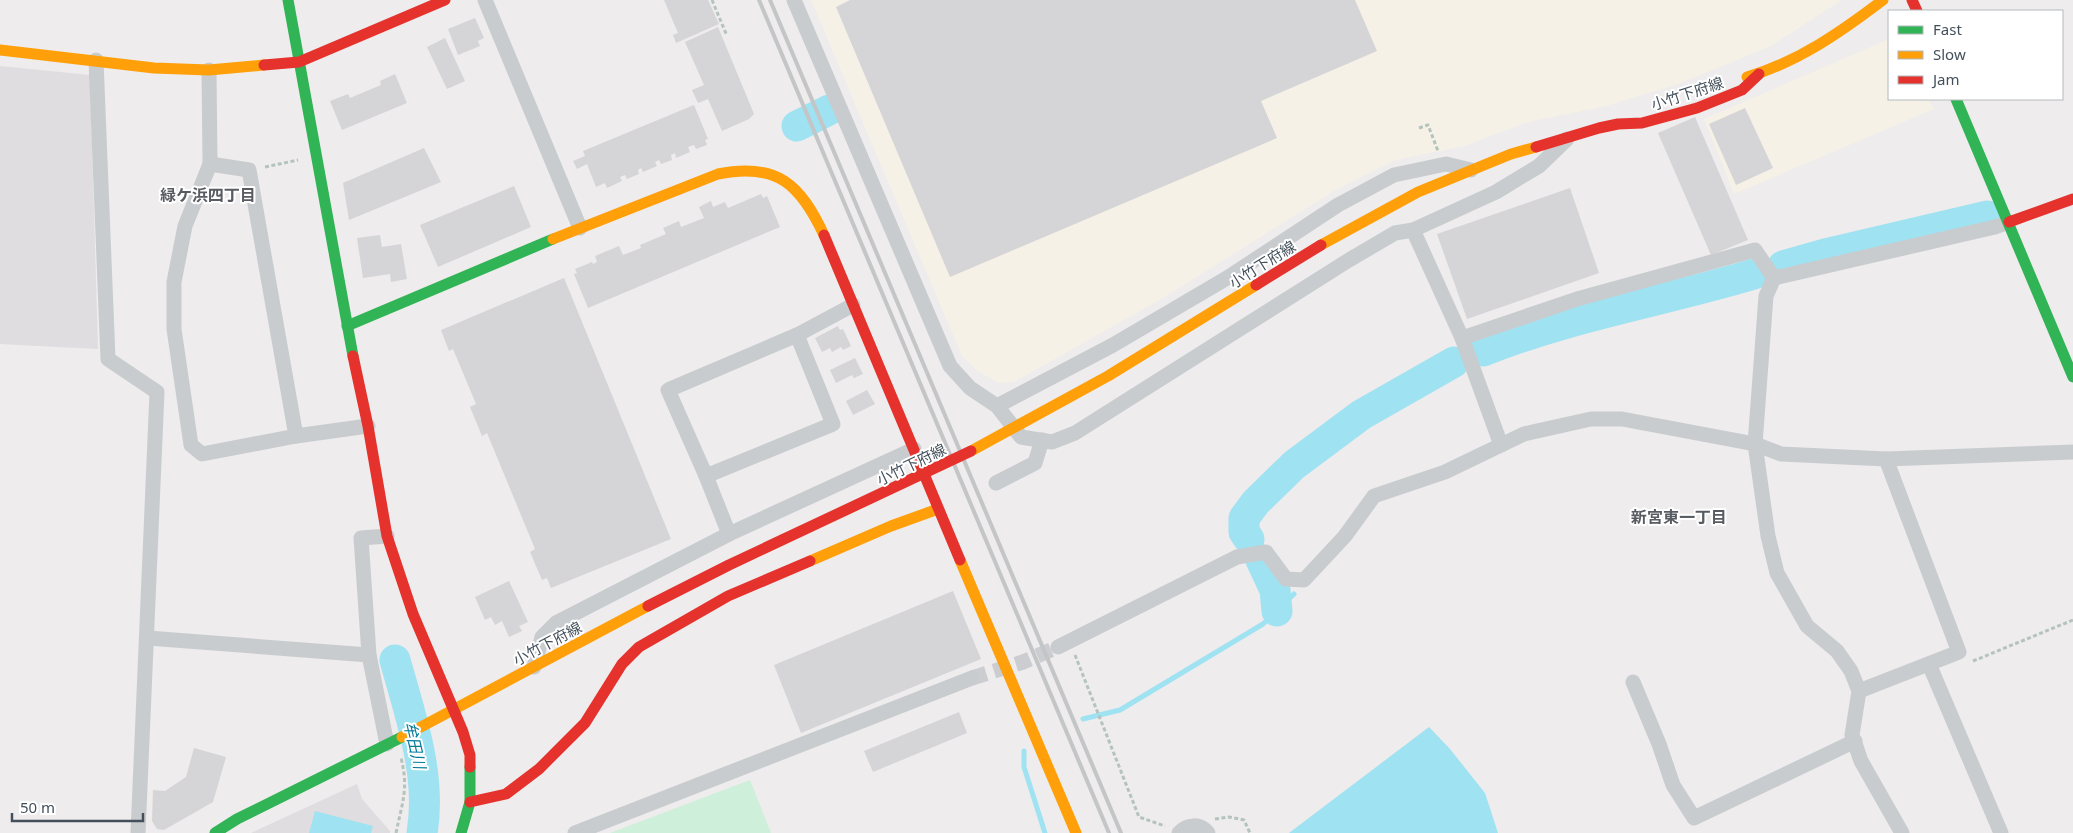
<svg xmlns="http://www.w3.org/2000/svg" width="2073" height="833" viewBox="0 0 2073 833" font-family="'Noto Sans','Noto Sans JP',sans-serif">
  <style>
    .commercial { fill: #f6f1e6 }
    .education { fill: #dfdddf }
    .green { fill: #ceefda }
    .water { fill: #9fe2f1 }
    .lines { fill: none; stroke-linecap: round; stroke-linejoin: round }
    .stream { stroke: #9fe2f1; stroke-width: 5 }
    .river { stroke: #9fe2f1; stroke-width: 31 }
    .building { fill: #d5d4d7 }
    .street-tunnel { stroke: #cccdd0; stroke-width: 15; stroke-dasharray: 15 8; stroke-linecap: butt }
    .path { stroke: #b5c3be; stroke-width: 3; stroke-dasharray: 4 2.5; stroke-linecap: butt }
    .street { stroke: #c9ccce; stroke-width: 15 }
    .fast { stroke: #30b455; stroke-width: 11 }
    .slow { stroke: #ff9f0a; stroke-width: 11 }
    .jam { stroke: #e5322d; stroke-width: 11 }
    .rail { stroke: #c3c5c7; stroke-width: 4 }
    .slow-bridge { stroke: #ff9f0a; stroke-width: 11 }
    .jam-bridge { stroke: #e5322d; stroke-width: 11 }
    .labels { text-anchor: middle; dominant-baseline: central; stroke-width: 4; stroke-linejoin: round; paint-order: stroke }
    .street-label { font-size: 15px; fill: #43505b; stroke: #fff }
    .neighbourhood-label { font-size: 16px; font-weight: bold; fill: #585c62; stroke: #fff }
    .water-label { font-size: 16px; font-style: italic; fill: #037c99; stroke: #fff }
  </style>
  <rect width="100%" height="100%" fill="#eeeced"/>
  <g class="commercial">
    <path d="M811,0H1842L1769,47L1678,84L1606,106L1528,122L1464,146L1395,160L1334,191L1163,298L1014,382L998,383L978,371L962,356Z"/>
    <path d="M1889,39V99H1929L1934,109L1734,194L1704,119Z"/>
  </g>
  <g class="education">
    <path d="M0,66L90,75L98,349L0,344Z"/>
    <path d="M357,784L362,799L390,831V833H251Z"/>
  </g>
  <path class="green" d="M750,780L771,833H610Z"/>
  <g class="water">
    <path d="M1429,727L1450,749L1485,793L1498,833H1289Z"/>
    <path d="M315,811L373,826L371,833H309Z"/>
  </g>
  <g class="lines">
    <g class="stream">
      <path d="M1083,719L1120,710L1263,624L1294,594"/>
      <path d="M1024,751V767L1045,833"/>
    </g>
    <g class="river">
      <path d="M797,126L829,110"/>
      <path d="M1783,266L1829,253L1987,216"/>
      <path d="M1483,351C1571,316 1664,301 1754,274"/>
      <path d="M1249,539L1244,532V518L1256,502L1294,465L1361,415L1454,362"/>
      <path d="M1261,560L1275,590L1277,611"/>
      <path d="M395,660C410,715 432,775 422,833"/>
    </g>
  </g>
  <g class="building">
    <path d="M664,0H708L719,24L676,43L673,35L678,33Z"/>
    <path d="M850,0H1355L1377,51L1261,101L1277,138L950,277L836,7Z"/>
    <path d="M475,18L484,38L478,41L480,46L458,55L448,29Z"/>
    <path d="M718,27L754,114L749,119L722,131L708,99L698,103L692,90L704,85L685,42Z"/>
    <path d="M445,38L465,81L447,89L427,47Z"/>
    <path d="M395,74L407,103L342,130L330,101L348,94L350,98L381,85L380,81Z"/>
    <path d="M694,105L708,139L705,140L707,145L696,149L694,145L688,147L690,152L676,158L675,153L671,155L672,160L661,164L659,160L655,162L657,166L643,172L641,168L638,170L639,174L627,179L625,175L620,177L622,181L607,188L605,183L596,187L587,164L577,169L573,161L585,156L583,151Z"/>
    <path d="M1745,108L1773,168L1736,185L1709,124Z"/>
    <path d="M1695,117L1748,240L1711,255L1658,133Z"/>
    <path d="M424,148L441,182L349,220L343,183Z"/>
    <path d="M514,186L531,227L438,267L420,225Z"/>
    <path d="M1570,188L1599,273L1467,319L1437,234Z"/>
    <path d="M761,194L763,198L767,196L780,227L588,308L574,274L577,273L575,269L592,262L593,264L597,262L595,256L619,246L623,255L641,248L640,245L666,234L663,228L679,221L681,227L704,218L699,207L711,201L713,207L725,202L728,208Z"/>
    <path d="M380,235L382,247L401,244L407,279L391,282L390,274L363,278L357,238Z"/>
    <path d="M564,278L671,539L551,588L547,578L542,580L530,552L535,549L487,433L482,436L470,407L476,404L453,349L449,351L441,330Z"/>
    <path d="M838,326L840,330L843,329L851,346L843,350L841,347L832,352L830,348L822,352L815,338Z"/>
    <path d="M855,358L863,374L854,378L852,375L836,383L830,370Z"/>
    <path d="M867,390L875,404L853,415L846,401Z"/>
    <path d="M509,581L528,622L519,626L522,631L509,637L502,621L495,625L491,617L485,620L475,597Z"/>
    <path d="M953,591L981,659L801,733L774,665Z"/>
    <path d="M959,712L967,733L873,772L864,751Z"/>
    <path d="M194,748L226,757L213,802L164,830L157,829L152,821L153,790L165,791L186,777Z"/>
  </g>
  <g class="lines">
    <path class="street-tunnel" d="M972,678L1023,662L1058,647"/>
    <g class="path">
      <path d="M712,0L727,36"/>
      <path d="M1419,128L1428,125L1438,151"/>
      <path d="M265,167L298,160"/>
      <path d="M1075,655L1139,817L1165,826"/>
      <path d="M1973,661L2073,620"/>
      <path d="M1215,819L1229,817L1244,820L1250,833"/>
      <path d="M396,833C402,803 409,789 401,758"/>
    </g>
    <g class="street">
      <path d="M485,0L580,228"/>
      <path d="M794,0L950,366L970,388L997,406L1021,437L1052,442L1075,433L1349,260L1395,233L1413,230L1496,192L1539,166L1567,139"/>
      <path d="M96,60L108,359L157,392L138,833"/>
      <path d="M209,70L210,164L185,226L174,282V329L191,445L202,454L296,436L368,426"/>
      <path d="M210,164L249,170L296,436"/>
      <path d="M1413,230L1462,338L1501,445"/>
      <path d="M1462,338L1577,299L1755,250L1774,278"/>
      <path d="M997,406L1113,345L1227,278L1338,205L1394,175L1446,164L1471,170"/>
      <path d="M706,476L833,424L797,335"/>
      <path d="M996,483L1035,463L1042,440"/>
      <path d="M729,534L706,476L668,390L797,335L853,305"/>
      <path d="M387,536L361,538L369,655L387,744"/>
      <path d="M148,638L369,655"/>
      <path d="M1058,647L1237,557L1266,552L1286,579L1304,580L1345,536L1374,496L1445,472L1524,434L1591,419H1622L1755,444L1781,454L1886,459L2073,452"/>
      <path d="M1929,664L2001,833"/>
      <path d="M534,667L542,637L556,623L729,534L914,449"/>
      <path d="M1633,682L1659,744L1673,785L1694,818L1855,741"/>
      <path d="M1859,691L1959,652L1886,459"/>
      <path d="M575,833L972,678"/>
      <path d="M1179,833C1187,824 1200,823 1208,833"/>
      <path d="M1902,833L1861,761L1852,735L1859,691L1851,671L1837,651L1807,626L1777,573L1768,536L1755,444L1766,296L1774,278L1995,227L2009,222"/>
    </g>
    <g class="fast">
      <path d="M288,0L353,356"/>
      <path d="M1956,99L2073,377"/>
      <path d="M347,326L553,239"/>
      <path d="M215,833L237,819L402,737"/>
      <path d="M461,833L470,802V767"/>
    </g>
    <g class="slow">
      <path d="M0,50L154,68L209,70L264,65"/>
      <path d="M1747,77C1798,62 1841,32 1883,0"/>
      <path d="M553,239L718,174C777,162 800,184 824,235"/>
      <path d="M1321,245L1418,192L1511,154L1536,147"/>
      <path d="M960,560L1076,833"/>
      <path d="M810,561L891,526L938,509"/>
      <path d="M402,737L648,606"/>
    </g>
    <g class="jam">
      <path d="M1912,0L1917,11"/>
      <path d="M264,65L299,62L445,0"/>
      <path d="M1536,147L1599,128L1618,124L1642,123L1697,108L1742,90L1759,74"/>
      <path d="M2009,222L2073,199"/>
      <path d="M824,235L960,560"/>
      <path d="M353,356L368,426L387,536L413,614L463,732L470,755V767"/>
      <path d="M470,802L506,794L539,769L585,723L622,664L639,647L728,596L810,561"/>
    </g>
    <g class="rail">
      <path d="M759,0L1109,833"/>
      <path d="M770,0L1121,833"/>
    </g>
    <path class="slow-bridge" d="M971,451L1108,376L1256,285"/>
    <g class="jam-bridge">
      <path d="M1256,285L1321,245"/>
      <path d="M648,606L729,565L971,451"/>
    </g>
  </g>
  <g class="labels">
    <g class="street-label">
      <text transform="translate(1687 93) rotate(-18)">小竹下府線</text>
      <text transform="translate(1262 264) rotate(-32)">小竹下府線</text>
      <text transform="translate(911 464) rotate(-26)">小竹下府線</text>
      <text transform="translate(547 643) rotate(-28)">小竹下府線</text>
    </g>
    <g class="neighbourhood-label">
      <text x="208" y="195">緑ケ浜四丁目</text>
      <text x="1679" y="517">新宮東一丁目</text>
    </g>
    <g class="water-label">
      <text transform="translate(415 745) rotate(77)">牟田川</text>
    </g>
  </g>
  <rect x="1888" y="10" width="175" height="90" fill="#ffffff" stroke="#b4b9bd"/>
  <rect x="1898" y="26" width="25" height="8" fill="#30b455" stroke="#b4b9bd"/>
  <text x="1933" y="35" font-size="15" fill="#43505b">Fast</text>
  <rect x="1898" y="51" width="25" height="8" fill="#ff9f0a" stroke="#b4b9bd"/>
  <text x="1933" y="60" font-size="15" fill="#43505b">Slow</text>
  <rect x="1898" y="76" width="25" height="8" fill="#e5322d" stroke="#b4b9bd"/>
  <text x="1933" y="85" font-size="15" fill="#43505b">Jam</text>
  <path d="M12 813v8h131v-8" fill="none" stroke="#43505b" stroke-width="2.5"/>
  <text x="20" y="813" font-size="15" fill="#43505b" stroke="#ffffff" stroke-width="4" paint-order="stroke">50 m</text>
</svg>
